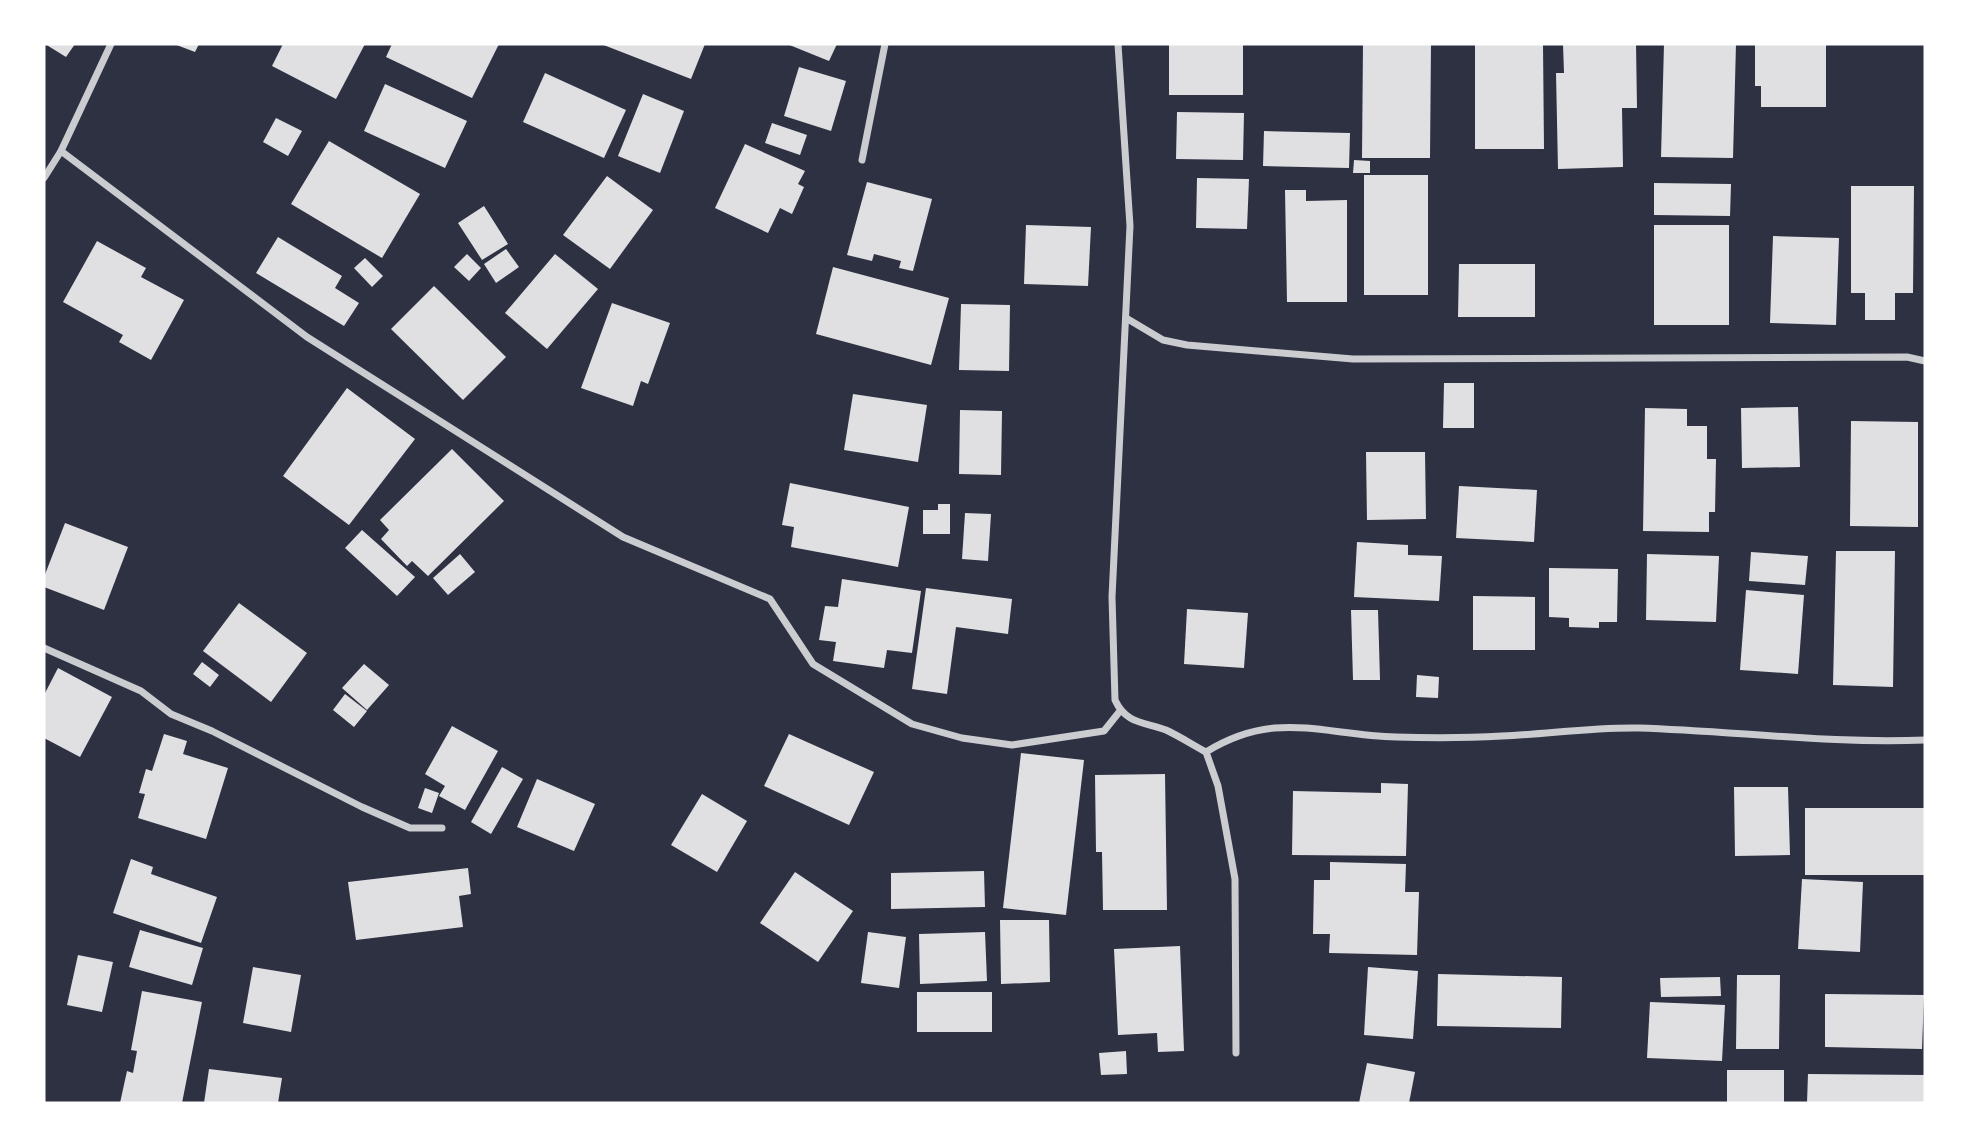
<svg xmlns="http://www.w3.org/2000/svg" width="1969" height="1147" viewBox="0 0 1969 1147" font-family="'Source Sans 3',sans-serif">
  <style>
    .building { fill: #e0e0e3 }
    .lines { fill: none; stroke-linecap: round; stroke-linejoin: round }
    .minor { stroke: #caccd0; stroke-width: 7 }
  </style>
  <rect width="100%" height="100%" fill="#2d3142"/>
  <g class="building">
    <path d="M45,44H75L66,57Z"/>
    <path d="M174,44H199L195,52Z"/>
    <path d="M283,44H365L336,99L272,66Z"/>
    <path d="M392,44H499L472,98L386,57Z"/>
    <path d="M601,44H705L691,79Z"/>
    <path d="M787,44H837L829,61Z"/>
    <rect x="1169" y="44" width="74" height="51"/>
    <path d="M1363,44H1431L1430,158H1362Z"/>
    <path d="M1475,44H1543L1544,149H1475Z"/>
    <path d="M1563,44H1636L1637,108H1622L1623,167L1558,169L1556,73H1564Z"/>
    <path d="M1664,44H1736L1733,158L1661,157Z"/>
    <path d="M1755,44H1826V107H1761V86H1755Z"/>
    <path d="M799,67L846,81L831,131L784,116Z"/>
    <path d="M545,73L626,110L604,158L523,122Z"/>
    <path d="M385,84L467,121L445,168L364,131Z"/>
    <path d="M643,94L684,111L660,173L618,156Z"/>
    <path d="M1177,112L1244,113L1243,160L1176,159Z"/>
    <path d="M276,118L302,131L288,156L263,142Z"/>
    <path d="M772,123L807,135L800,155L765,143Z"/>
    <path d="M1264,131L1350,133L1349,168L1263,166Z"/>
    <path d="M329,141L420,194L382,258L291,204Z"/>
    <path d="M745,144L805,171L798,184L804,187L792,214L780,208L768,233L715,208Z"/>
    <path d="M1354,160L1370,161V173H1353Z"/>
    <rect x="1364" y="175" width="64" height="120"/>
    <path d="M607,176L653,210L610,269L563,235Z"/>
    <path d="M1197,178L1249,179L1247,229L1196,228Z"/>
    <path d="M867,182L932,199L913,271L899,268L901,261L874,254L872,261L847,255Z"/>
    <path d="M1654,183L1731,184L1730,216L1654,215Z"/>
    <path d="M1851,186H1914L1913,293H1895V320H1865V293H1851Z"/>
    <path d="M1285,190H1306V201L1347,200V302H1287Z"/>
    <path d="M484,206L508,244L482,260L458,223Z"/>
    <path d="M1026,225L1091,227L1088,286L1024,284Z"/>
    <rect x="1654" y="225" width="75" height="100"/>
    <path d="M1773,236L1839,238L1836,325L1770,323Z"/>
    <path d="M278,237L342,276L335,288L359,303L344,326L256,273Z"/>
    <path d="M97,241L146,268L141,277L184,300L151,360L119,342L123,335L63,302Z"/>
    <path d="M506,249L519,267L496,283L484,264Z"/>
    <path d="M467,254L481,268L469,281L454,267Z"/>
    <path d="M555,254L598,289L547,349L505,313Z"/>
    <path d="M365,258L383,276L372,287L354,268Z"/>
    <path d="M1459,264H1535V317H1458Z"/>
    <path d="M833,267L949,298L931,365L816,334Z"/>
    <path d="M434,286L506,357L463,400L391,329Z"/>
    <path d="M612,303L670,323L648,384L641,381L633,406L581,388Z"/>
    <path d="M961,304L1010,305L1009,371L959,370Z"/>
    <path d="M1444,383H1474V428H1443Z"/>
    <path d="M347,388L415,439L349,525L283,476Z"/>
    <path d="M853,394L927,405L918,462L844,450Z"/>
    <path d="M1798,407L1800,467L1742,468L1741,408Z"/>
    <path d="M1645,408L1687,409V426H1707V459H1716L1715,512H1709V532L1643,531Z"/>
    <path d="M960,410L1002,411L1001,475L959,474Z"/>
    <path d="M1851,421L1918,422V527L1850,526Z"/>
    <path d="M452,449L504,501L428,576L412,561L407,566L381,539L389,530L380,520Z"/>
    <path d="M1366,452H1425L1426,519L1367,520Z"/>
    <path d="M790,483L909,507L898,567L791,547L794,527L782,525Z"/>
    <path d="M1459,486L1537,490L1534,542L1456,538Z"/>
    <path d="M938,504H950V534H923V510H938Z"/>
    <path d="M965,513L991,514L988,561L962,559Z"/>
    <path d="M65,523L128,547L104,610L44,587V577Z"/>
    <path d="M362,530L415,577L397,596L345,548Z"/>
    <path d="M1357,542L1408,545V555L1442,556L1439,601L1354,597Z"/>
    <path d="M1836,551H1895L1893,687L1833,685Z"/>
    <path d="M1751,552L1808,556L1805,585L1749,581Z"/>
    <path d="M460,554L475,572L448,595L433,578Z"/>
    <path d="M1647,554L1719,556L1716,622L1646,620Z"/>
    <path d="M1549,568L1618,569L1617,622H1599V628L1569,627V618L1549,617Z"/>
    <path d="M842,579L921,591L912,653L887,650L884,668L833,661L836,642L819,640L825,606L838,607Z"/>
    <path d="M926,588L1012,599L1008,634L956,627L947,694L912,689Z"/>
    <path d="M1746,590L1804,595L1798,674L1740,670Z"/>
    <path d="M1473,596L1535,597V650H1473Z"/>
    <path d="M239,603L307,653L271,702L203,651Z"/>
    <path d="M1187,609L1248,613L1244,668L1184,664Z"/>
    <path d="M1351,610H1378L1380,680H1353Z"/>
    <path d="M202,662L219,675L210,687L193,674Z"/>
    <path d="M364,664L389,685L367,710L342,688Z"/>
    <path d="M58,668L112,697L80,757L44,738V695Z"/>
    <path d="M1417,675L1439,677L1438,698L1416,697Z"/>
    <path d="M345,694L367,711L354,727L333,710Z"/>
    <path d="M452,726L498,751L465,810L439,796L445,786L425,774Z"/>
    <path d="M164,734L187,741L183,754L228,768L206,839L138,818L145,794L139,793L146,769L152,771Z"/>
    <path d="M789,734L874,772L849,825L764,786Z"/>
    <path d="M1021,753L1084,760L1066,915L1003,908Z"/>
    <path d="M502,767L523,779L491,834L471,822Z"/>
    <path d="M1165,774L1167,910H1103L1102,852H1096L1095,775Z"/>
    <path d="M537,779L595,804L574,851L517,827Z"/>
    <path d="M1381,783L1408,784L1406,856L1292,855L1293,791L1381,793Z"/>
    <path d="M1734,787H1788L1790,855L1735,856Z"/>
    <path d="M425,788L439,793L432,813L418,808Z"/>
    <path d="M702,794L747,821L717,872L671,845Z"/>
    <rect x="1805" y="808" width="120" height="67"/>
    <path d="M131,859L153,867L151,874L217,897L201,943L113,913Z"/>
    <path d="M1330,862L1406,864L1405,892H1419L1417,955L1329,953L1330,934H1313L1314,880H1330Z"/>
    <path d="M468,868L471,894L459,896L463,927L356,940L348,882Z"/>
    <path d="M984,871L985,907L891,909V873Z"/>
    <path d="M795,872L853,911L818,962L760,923Z"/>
    <path d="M1802,879L1863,882L1860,952L1798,949Z"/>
    <path d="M1000,920H1049L1050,982L1001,984Z"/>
    <path d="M140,930L203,948L192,985L129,967Z"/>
    <path d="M868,932L906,937L899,988L861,983Z"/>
    <path d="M985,932L987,981L920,984L919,934Z"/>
    <path d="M1180,946L1184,1051L1158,1052L1157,1033L1118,1035L1114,949Z"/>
    <path d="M78,955L113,962L102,1012L67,1005Z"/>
    <path d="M253,967L301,975L291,1032L243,1023Z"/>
    <path d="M1368,967L1418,971L1413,1039L1364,1035Z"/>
    <path d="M1438,974L1562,977L1561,1028L1437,1026Z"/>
    <path d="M1737,975H1780L1779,1049H1736Z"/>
    <path d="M1720,977L1721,996L1661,997L1660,978Z"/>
    <path d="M142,991L202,1002L182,1103H120L127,1071L133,1073L137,1051L131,1050Z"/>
    <rect x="917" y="992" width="75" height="40"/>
    <path d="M1825,994L1924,995L1922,1049L1825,1047Z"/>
    <path d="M1650,1002L1725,1005L1722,1061L1647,1058Z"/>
    <path d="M1126,1051L1127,1074L1101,1075L1099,1053Z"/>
    <path d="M1367,1063L1415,1072L1409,1103H1359Z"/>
    <path d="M209,1069L282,1078L278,1103H204Z"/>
    <rect x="1727" y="1070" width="57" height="33"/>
    <path d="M1808,1074L1925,1075V1103H1807Z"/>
  </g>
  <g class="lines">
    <g class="minor">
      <path d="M1118,44L1130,226L1112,597L1115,700C1126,724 1144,722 1166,730C1179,736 1193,745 1206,752L1218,786L1235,879L1236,1053"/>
      <path d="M61,151L307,337L623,537L770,599L813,664L912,724L962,738L1012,745L1104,731L1120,711"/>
      <path d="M862,160L885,44"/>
      <path d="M44,178L61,151L111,44"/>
      <path d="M1126,318L1163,340L1187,345L1353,359L1907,357L1925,361"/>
      <path d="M44,648L141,691L171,714L212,731L362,807L410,828H442"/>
      <path d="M1206,752C1276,709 1321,735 1396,737C1431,738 1467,738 1502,736C1548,734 1593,727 1639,728C1735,731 1830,744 1925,740"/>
    </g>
  </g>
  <rect width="1969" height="1147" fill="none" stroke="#ffffff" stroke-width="91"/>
</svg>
